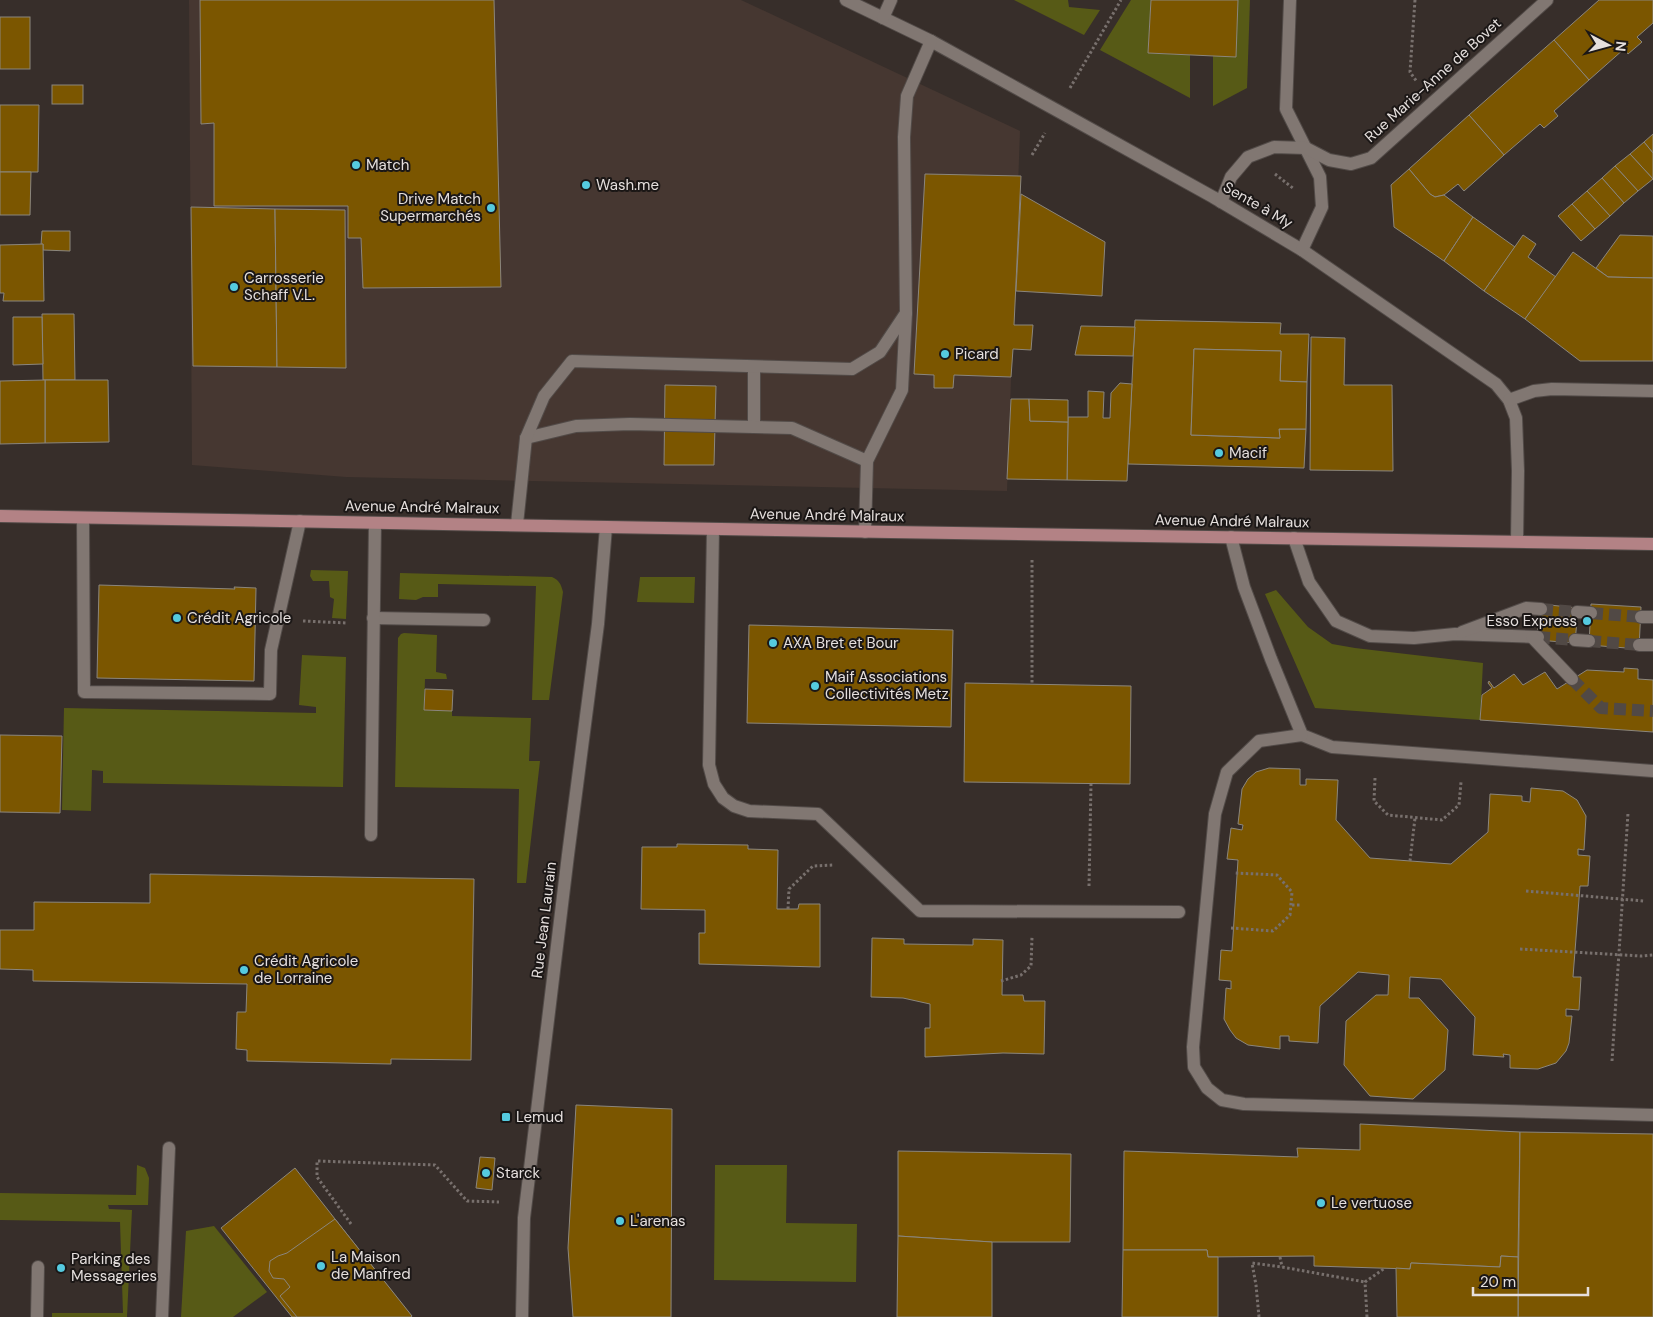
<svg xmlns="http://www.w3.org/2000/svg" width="1653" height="1317" viewBox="0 0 1653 1317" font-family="'DM Sans',sans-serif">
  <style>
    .built { fill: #463731 }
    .green { fill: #575a16 }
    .building { fill: #7b5600; stroke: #8b867d }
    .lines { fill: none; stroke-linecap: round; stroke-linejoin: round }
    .minor-tunnel { stroke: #514945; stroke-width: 12; stroke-dasharray: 12 6; stroke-linecap: butt }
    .minor-casing { stroke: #524b48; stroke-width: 14 }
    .major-casing { stroke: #524b48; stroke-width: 14 }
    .path { stroke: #78706d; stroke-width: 3; stroke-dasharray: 2.5 2.5; stroke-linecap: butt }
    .minor { stroke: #817772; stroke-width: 12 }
    .major { stroke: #b38285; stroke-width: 12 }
    .poi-dot { fill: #55cadf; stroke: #1b1716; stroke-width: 2 }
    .labels { text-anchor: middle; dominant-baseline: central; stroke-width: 4; stroke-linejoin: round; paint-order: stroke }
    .street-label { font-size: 15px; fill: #e5dfdd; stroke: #1b1716 }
    .poi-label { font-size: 15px; fill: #e5dfdd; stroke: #1b1716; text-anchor: start }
  </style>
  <rect width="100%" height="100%" fill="#372e2a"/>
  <path class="built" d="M189,0H741L1020,131L1007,491L346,477L192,465Z"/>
  <g class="green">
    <path d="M1014,0H1068L1069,7L1100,10L1084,35Z"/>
    <path d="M1131,0H1151L1148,53L1190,55V98L1100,50Z"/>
    <path d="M1238,0H1250L1247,88L1213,106V55Z"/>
    <path d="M311,570L348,571L346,619L332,618L334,599L330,597L329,581H313L310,576Z"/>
    <path d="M400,573L552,577C559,580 561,584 563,592L549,700H532L536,586L438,584V597H423L416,600L399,599Z"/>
    <path d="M640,577H695L694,603L637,602Z"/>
    <path d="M1276,590L1308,627L1332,644L1355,648L1483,663L1480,720L1315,708L1265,594Z"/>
    <path d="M404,633L437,635L436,672L446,674L447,679H425L424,710L452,711V716L531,718L529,761H540L526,883H517L519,789L395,787L398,638L401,634Z"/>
    <path d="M302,655L346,657L343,787L103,783V771L92,770L91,811L62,810L64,708L316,713V707L299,705Z"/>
    <path d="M137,1165L145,1168L149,1178L148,1205H108L109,1209L132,1210L127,1317H52V1313H123L120,1222L0,1220V1193L136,1195Z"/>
    <path d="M715,1165H787L786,1223L857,1224L856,1282L714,1280Z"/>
    <path d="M214,1226L267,1292L233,1317H181L186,1231Z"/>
  </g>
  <g class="building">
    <path d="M200,0H494L501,287L363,288L361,238H348V206H214V123L201,124Z"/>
    <path d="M1151,0H1238L1236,57L1148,53Z"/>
    <path d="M1599,0H1653V23L1637,37L1642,42L1628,54L1624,49L1589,80L1554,40Z"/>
    <rect x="0" y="17" width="30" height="52"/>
    <path d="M1554,40L1589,80L1554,111L1558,116L1544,128L1540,124L1504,155L1469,115Z"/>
    <rect x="52" y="85" width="31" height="19"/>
    <path d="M0,105H39L38,172H0Z"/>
    <path d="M1469,115L1504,155L1464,191L1458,184L1444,195L1435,197L1430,194L1409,169Z"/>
    <path d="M1653,134V153L1644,142Z"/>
    <path d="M1644,142L1653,153V179L1630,154Z"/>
    <path d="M1630,154L1653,179L1638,191L1615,166Z"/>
    <path d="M1615,166L1638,191L1624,203L1602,178Z"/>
    <path d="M1409,169L1430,194L1435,197L1444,195L1473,217L1444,261L1394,227L1391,185Z"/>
    <path d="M0,172H31L30,215H0Z"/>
    <path d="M925,174L1021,176L1014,325H1033L1031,350L1013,349L1011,377L954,375L953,388H934V375L914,374Z"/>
    <path d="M1602,178L1624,203L1610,216L1587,191Z"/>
    <path d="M1587,191L1610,216L1595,229L1572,204Z"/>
    <path d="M1021,194L1105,242L1102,296L1016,291Z"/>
    <path d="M1572,204L1595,229L1581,241L1558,216Z"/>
    <path d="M191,207L275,209L277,367L193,366Z"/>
    <path d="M275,209L345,210L346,368L277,367Z"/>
    <path d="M1473,217L1515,247L1484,291L1444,261Z"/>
    <path d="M42,231H70V251L43,250V244L41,245Z"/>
    <path d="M1523,235L1536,244L1528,257L1556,277L1525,319L1484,291Z"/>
    <path d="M1620,235L1653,236V278L1608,277L1596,268Z"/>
    <path d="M43,244L44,301H3L4,293H0V245Z"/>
    <path d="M1573,252L1608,277L1653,278V361H1580L1525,319Z"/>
    <path d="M42,314H74L75,380H43Z"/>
    <path d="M13,317H42L43,364L13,365Z"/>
    <path d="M1135,320L1281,323L1280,334H1309L1307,382L1280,381L1281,351L1194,349L1191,435L1280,438L1279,429H1306L1304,468L1128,464Z"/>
    <path d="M1081,326L1135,327L1133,356L1075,355Z"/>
    <path d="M1311,337L1345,338L1344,385H1392L1393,471L1310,470Z"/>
    <path d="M1194,349L1281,351L1280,381L1307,382L1306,429H1279L1280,438L1191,435Z"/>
    <path d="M45,380H108L109,442L45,443Z"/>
    <path d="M45,380V443L0,444V381Z"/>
    <path d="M1120,383L1132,384L1127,481L1067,480L1068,417H1088V391L1104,392L1103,418H1110L1111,393Z"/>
    <path d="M665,385L716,386L714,465H664Z"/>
    <path d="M1011,399H1029L1030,421L1068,422L1067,480L1007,479Z"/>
    <path d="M1029,399L1068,400V422L1030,421Z"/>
    <path d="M99,585L235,589L234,587L256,588L254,681L97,678Z"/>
    <path d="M1540,604L1578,608L1575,643L1537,640Z"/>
    <path d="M1591,604L1641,607L1639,649L1589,645Z"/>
    <path d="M749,625L953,630L951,727L747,723Z"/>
    <path d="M1624,668L1638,669V679L1653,680V732L1480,720L1482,695L1492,688L1488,683L1489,681L1494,688L1514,674L1523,685L1545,672L1557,689L1587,670L1624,672Z"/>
    <path d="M965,683L1131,686L1130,784L964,782Z"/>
    <path d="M425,689L453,690L452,711L424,710Z"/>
    <path d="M0,735L62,736L60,813L0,812Z"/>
    <path d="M1269,768L1300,769V785H1306V779L1338,780L1336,820L1370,858L1451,864L1488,832L1490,794L1522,796V801L1530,802L1531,788L1563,791L1577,800L1586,816L1584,850L1578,849V855L1590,856L1588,886H1580L1573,977H1581L1579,1010L1566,1009V1016H1572L1569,1043L1566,1051L1556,1063L1538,1069L1510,1068V1055L1503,1054L1504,1057L1473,1055L1475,1017L1441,979L1410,977L1409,998H1419L1448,1030L1445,1070L1413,1099L1370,1096L1344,1065L1346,1021L1376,995H1388L1389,975L1358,972L1320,1006L1318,1043L1289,1041V1036H1280V1049L1248,1045L1236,1038L1230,1030L1224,1019L1226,988L1231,989V981L1219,980L1221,950L1232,951L1238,860L1227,859L1231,828L1242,830L1243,825L1238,824L1242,789L1248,779L1256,772Z"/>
    <path d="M677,844L748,845V849L778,850L777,909H798L799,904H820V967L699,964V933H705V910L641,909L642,847H677Z"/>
    <path d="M150,874L474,879L471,1060L391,1059V1064L247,1061V1050L236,1049L237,1012H246L247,984L33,981V970L0,969V930H34V902L150,903Z"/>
    <path d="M872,938L904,939V944L973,945V939L1003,940L1002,995H1023L1024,1001H1045L1044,1054L1003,1053L925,1057V1028H930V1004L903,998L871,997Z"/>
    <path d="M576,1105L672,1109L671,1317H573L568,1248Z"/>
    <path d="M1360,1124L1520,1132L1518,1257L1501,1256L1500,1267L1411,1263L1410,1269L1314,1266V1256L1208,1257L1207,1250H1123L1124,1151L1298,1157L1297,1148L1360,1150Z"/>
    <path d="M1520,1132L1653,1134V1317H1518Z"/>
    <path d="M898,1151L1071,1154L1070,1242H992L898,1236Z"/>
    <path d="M480,1157L495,1158L492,1190L476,1188Z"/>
    <path d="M295,1168L335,1219L412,1317H292L221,1228Z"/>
    <path d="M335,1219L412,1316L411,1317H297L280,1296L290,1287L284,1279L273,1278L269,1271L270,1261L278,1256L287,1253Z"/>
    <path d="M898,1236L992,1242V1317H897Z"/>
    <path d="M1123,1250H1207L1208,1257H1218V1317H1122Z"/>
    <path d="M1501,1256L1518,1257V1317H1397L1396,1268L1410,1269L1411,1263L1500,1267Z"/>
  </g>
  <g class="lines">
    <g class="minor-tunnel">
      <path d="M1541,609L1577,612"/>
      <path d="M1591,613L1641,617"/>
      <path d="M1538,637L1575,640"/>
      <path d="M1589,641L1639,645"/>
      <path d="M1572,679L1601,708L1653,711"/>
    </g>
    <g class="minor-casing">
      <g id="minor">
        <path d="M846,0L931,41L1058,111L1213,197L1302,250L1496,384L1509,400L1516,418L1518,471L1517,541"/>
        <path d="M1290,0L1286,109L1320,177L1322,207L1302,250"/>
        <path d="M883,18L891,0"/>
        <path d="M1221,202L1231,177L1248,157L1274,147L1306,148L1329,160L1351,164L1371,158L1547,0"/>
        <path d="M1509,400L1534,391L1552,389L1653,391"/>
        <path d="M754,427V368"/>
        <path d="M526,438L576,426L630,424L792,428L867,461"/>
        <path d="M83,518L84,692L270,694L271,650L300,521"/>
        <path d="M517,524L526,438L544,396L572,361L852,369L880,352L906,313"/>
        <path d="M713,529L709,765L714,784L723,798L734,806L749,811L818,814L920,911L1179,912"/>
        <path d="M865,532L867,461L902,390L906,313L904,137L907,96L931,41"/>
        <path d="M1231,537L1244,587L1271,659L1302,735L1332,747L1653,771"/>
        <path d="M1294,538L1309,582L1336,621L1370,636L1414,638L1455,634L1538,637"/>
        <path d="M1577,612L1591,613"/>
        <path d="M1641,617H1653"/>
        <path d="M373,618L484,620"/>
        <path d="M1462,632L1526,608L1541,609"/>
        <path d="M1532,637L1572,679"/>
        <path d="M1575,640L1589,641"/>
        <path d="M1639,645H1653"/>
        <path d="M1302,735L1259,741L1227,772L1215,814L1193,1047L1194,1067L1207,1088L1222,1100L1244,1104L1653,1115"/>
        <path d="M371,835L375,523"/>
        <path d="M37,1317L38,1267"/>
        <path d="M162,1317L169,1148"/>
        <path d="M522,1317L524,1218L568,855L598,624L606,527"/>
      </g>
    </g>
    <g class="major-casing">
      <path id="major" d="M0,516L890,532L1653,544"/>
    </g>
    <g class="path">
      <path d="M1415,0L1410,72L1417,82"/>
      <path d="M1070,88L1121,0"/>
      <path d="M1032,155L1045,133"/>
      <path d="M1275,174L1294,189"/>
      <path d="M1032,560V684"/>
      <path d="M303,621L347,623"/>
      <path d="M1375,778L1374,801L1388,815L1442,820L1459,805L1461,782"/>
      <path d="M1410,861L1415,818"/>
      <path d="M1089,886L1091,784"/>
      <path d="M1526,891L1644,901"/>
      <path d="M1292,905H1302"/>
      <path d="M788,909L789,889L813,866L833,865"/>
      <path d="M1231,928L1273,931L1290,915L1292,892L1277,875L1235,873"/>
      <path d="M1520,949L1641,956L1653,955"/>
      <path d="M1001,981L1021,975L1031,966L1032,937"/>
      <path d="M1612,1061L1628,813"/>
      <path d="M351,1224L317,1177V1161L435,1165L467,1201L499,1202"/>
      <path d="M1280,1257L1282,1267"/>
      <path d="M1259,1317L1256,1285L1252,1263L1282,1267L1365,1282"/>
      <path d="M1367,1317L1365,1282L1385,1268"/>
    </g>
    <use href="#minor" class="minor"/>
    <use href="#major" class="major"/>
  </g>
  <g class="poi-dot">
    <circle cx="356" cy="165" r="5"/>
    <circle cx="586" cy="185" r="5"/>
    <circle cx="491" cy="208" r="5"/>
    <circle cx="234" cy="287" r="5"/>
    <circle cx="945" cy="354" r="5"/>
    <circle cx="1219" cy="453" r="5"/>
    <circle cx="177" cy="618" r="5"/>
    <circle cx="1587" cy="621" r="5"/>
    <circle cx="773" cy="643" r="5"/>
    <circle cx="815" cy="686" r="5"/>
    <circle cx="244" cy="970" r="5"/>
    <rect x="501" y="1112" width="10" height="10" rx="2.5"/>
    <circle cx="486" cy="1173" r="5"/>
    <circle cx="1321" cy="1203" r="5"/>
    <circle cx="620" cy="1221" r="5"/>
    <circle cx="321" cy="1266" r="5"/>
    <circle cx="61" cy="1268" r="5"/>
  </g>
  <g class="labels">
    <g class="street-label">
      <text transform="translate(1433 80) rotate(-42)">Rue Marie-Anne de Bovet</text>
      <text transform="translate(1258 205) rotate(30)">Sente à My</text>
      <text transform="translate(422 507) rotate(1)">Avenue André Malraux</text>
      <text transform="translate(827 515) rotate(1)">Avenue André Malraux</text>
      <text transform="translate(1232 521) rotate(1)">Avenue André Malraux</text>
      <text transform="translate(544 920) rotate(-83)">Rue Jean Laurain</text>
    </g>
    <g class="poi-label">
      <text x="366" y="165">Match</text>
      <text x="596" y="185">Wash.me</text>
      <text x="481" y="199" text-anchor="end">Drive Match<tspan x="481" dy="17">Supermarchés</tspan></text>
      <text x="244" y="278">Carrosserie<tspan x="244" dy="17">Schaff V.L.</tspan></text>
      <text x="955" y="354">Picard</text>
      <text x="1229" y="453">Macif</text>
      <text x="187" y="618">Crédit Agricole</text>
      <text x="1577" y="621" text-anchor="end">Esso Express</text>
      <text x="783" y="643">AXA Bret et Bour</text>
      <text x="825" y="677">Maif Associations<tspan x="825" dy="17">Collectivités Metz</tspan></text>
      <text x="254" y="961">Crédit Agricole<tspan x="254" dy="17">de Lorraine</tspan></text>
      <text x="516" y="1117">Lemud</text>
      <text x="496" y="1173">Starck</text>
      <text x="1331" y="1203">Le vertuose</text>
      <text x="630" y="1221">L'arenas</text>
      <text x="331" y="1257">La Maison<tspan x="331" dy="17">de Manfred</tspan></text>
      <text x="71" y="1259">Parking des<tspan x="71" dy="17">Messageries</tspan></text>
    </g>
  </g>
  <g transform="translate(1608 45) rotate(96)" stroke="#1b1716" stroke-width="4" paint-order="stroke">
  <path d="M0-4L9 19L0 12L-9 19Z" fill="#e5dfdd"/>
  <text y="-8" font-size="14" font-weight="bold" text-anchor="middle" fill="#e5dfdd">N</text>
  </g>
  <path d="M1473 1287v8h115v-8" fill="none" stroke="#e5dfdd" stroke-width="2.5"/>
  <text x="1480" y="1287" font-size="15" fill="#e5dfdd" stroke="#1b1716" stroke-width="4" paint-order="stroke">20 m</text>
</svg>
